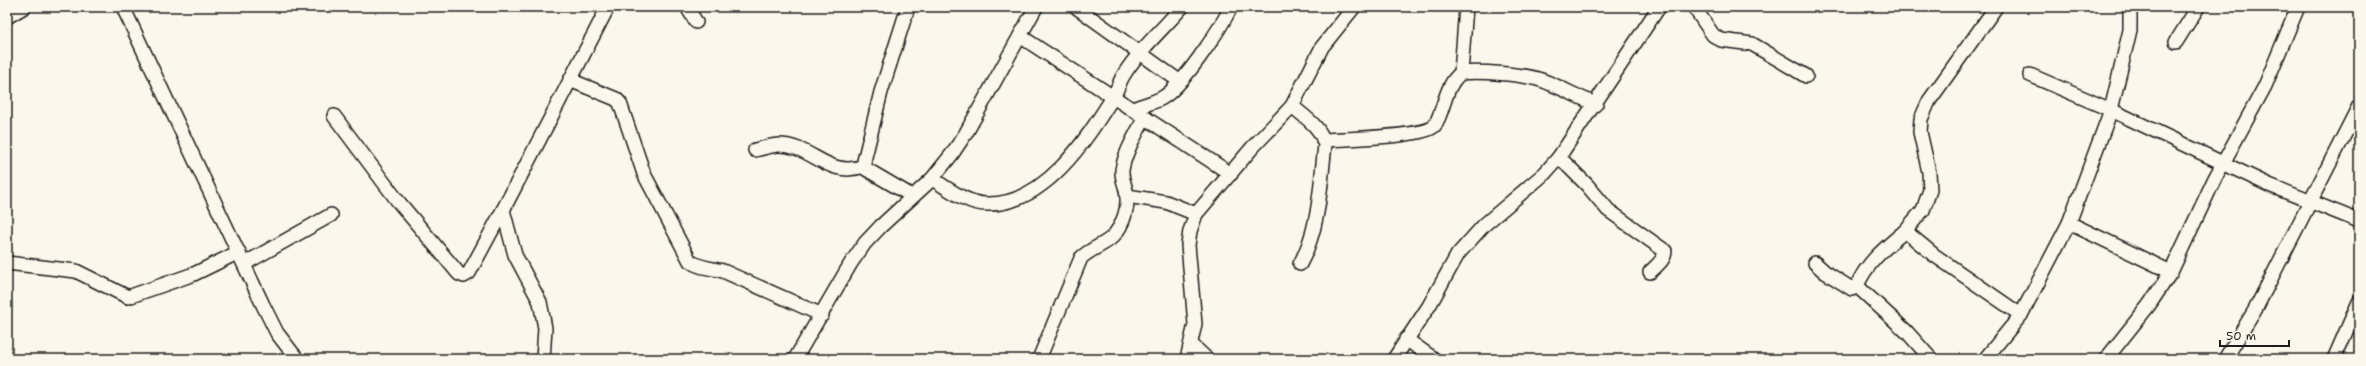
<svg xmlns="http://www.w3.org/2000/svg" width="2366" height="366" viewBox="0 0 2366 366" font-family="'Shantell Sans',sans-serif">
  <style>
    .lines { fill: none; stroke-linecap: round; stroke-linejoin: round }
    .minor-casing { stroke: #1c1c1c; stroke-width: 16 }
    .minor { stroke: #fbf7ec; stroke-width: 13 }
  </style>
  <rect width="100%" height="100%" fill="#fbf7ec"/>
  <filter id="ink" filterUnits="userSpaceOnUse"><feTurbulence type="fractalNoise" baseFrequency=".025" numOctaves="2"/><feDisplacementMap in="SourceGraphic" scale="8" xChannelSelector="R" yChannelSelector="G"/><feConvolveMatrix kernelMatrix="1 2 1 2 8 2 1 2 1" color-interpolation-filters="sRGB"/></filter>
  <g filter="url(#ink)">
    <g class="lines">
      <g class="minor-casing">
        <g id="minor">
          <path d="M123,7L263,305L277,333L297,359"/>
          <path d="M687,7L696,22"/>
          <path d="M908,7L881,92L864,161L866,169L912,196"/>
          <path d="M1076,7L1179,81"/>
          <path d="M1694,7L1713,35L1721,40L1752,44L1806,76"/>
          <path d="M1996,7L1929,101L1921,119L1920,132L1929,172L1930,190L1923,210L1905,231L1934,255L2021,315"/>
          <path d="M7,17L24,7"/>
          <path d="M1020,36L1231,174"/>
          <path d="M2176,42L2198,7"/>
          <path d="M1461,73L1466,7"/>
          <path d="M2030,75L2111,110L2269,185L2359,221"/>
          <path d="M570,80L616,99L620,103L644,174L690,261C699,268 712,268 723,271L822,315"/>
          <path d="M1292,106C1306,118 1321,127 1325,145C1320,186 1320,227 1300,264"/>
          <path d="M1133,109C1142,105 1153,103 1162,98C1183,86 1220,29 1231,7"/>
          <path d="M334,116L397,200L459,274L464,276L469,273L503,210"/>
          <path d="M1323,140C1341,139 1428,137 1435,125C1445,108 1445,85 1461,73C1481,71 1522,74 1541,80C1559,86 1577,97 1596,104"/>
          <path d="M755,150C762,149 771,145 779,145C812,145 828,179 864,166"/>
          <path d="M1559,157L1587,185L1608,210L1665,251C1665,260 1656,266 1650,272"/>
          <path d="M932,179C948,188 967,204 986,204C1044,206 1086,140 1113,97C1117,91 1119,83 1123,76C1139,50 1162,30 1182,7"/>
          <path d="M1127,196L1166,202L1196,214"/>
          <path d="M2069,223L2171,272"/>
          <path d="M7,263L76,271L128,297L194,274L239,252"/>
          <path d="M1815,263L1825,272L1852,289L1857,286C1866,263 1886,247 1905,231"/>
          <path d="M244,264L331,215"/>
          <path d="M1857,286L1907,332L1931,359"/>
          <path d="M1406,339L1434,359"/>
          <path d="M1191,344L1207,359"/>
          <path d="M543,359L545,328L540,302L515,255L503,210L608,7"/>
          <path d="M795,359L851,263L865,243L881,226L932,179L952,154L966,133L1036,7"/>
          <path d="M1039,359L1081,258C1091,248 1108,244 1115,234C1123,224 1128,209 1127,197C1127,188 1121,179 1122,170C1125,151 1137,133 1145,117"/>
          <path d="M1187,359L1195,324L1188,245L1190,231L1196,214L1252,148L1292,106L1322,47L1354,7"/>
          <path d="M1394,359L1429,306L1458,254L1484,225L1545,173L1559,157L1659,7"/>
          <path d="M1985,359L2021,315L2069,223L2111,110L2130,30V7"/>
          <path d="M2106,359L2149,305L2171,272L2215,178L2265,86L2298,7"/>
          <path d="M2225,359L2255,310L2359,106"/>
          <path d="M2334,359L2359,302"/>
        </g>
      </g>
      <use href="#minor" class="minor"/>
    </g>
  </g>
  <rect width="2366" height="366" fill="none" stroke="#fbf7ec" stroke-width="24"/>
  <rect x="12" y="12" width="2342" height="342" fill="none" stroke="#1c1c1c" stroke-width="1.5" filter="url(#ink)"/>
  <path d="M2220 340v6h69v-6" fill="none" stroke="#1c1c1c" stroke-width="2"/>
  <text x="2226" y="340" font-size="12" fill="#1c1c1c" stroke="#fbf7ec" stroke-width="3" paint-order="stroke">50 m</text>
</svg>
